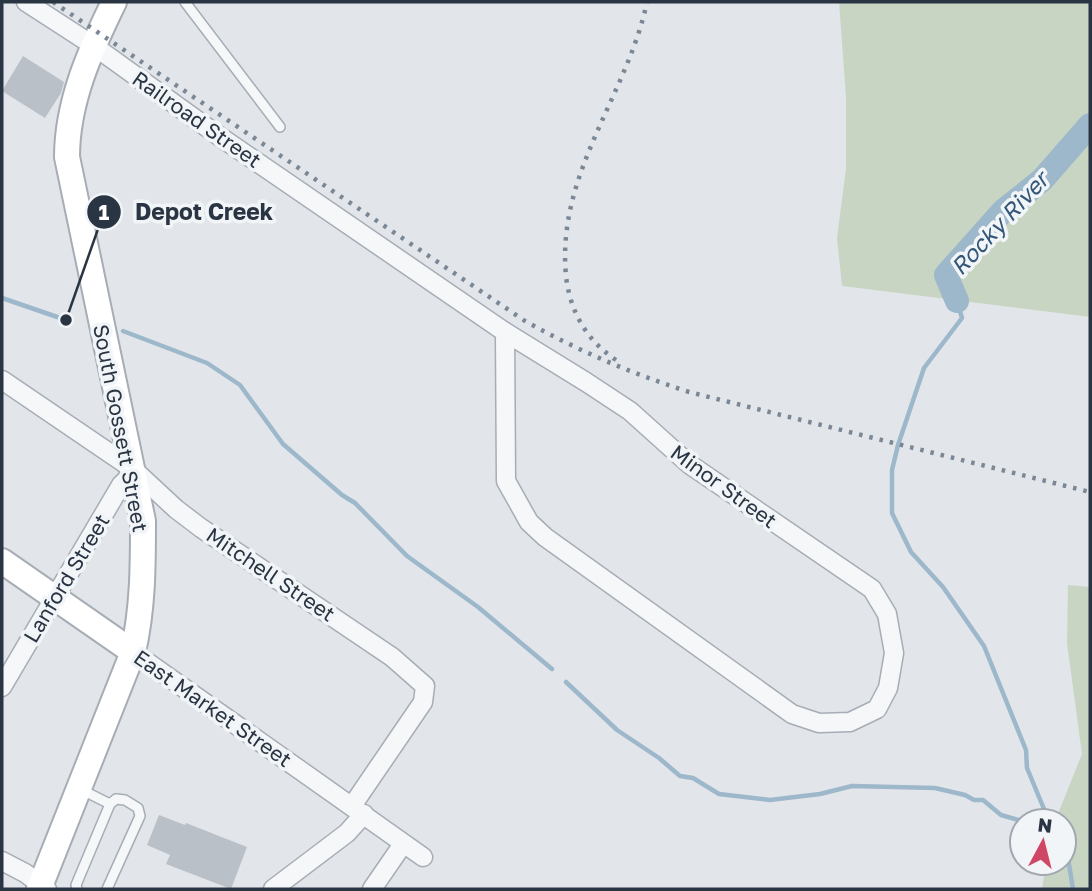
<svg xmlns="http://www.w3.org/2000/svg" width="1092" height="891" viewBox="0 0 1092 891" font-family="'Golos Text',sans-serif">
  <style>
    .green { fill: #c9d5c3 }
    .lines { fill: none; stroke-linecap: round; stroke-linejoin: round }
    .stream { stroke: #9db7cb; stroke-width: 4.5 }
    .river { stroke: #9db7cb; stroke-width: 24 }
    .building { fill: #b9c0c8 }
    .lane-casing { stroke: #a7adb5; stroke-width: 12 }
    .street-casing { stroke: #a7adb5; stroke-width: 21 }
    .secondary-casing { stroke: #a7adb5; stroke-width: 28 }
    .lane { stroke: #f5f7f9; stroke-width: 9 }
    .street { stroke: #f5f7f9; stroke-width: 18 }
    .secondary { stroke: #fff; stroke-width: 24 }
    .rail { stroke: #7b8794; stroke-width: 4.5; stroke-dasharray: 3.5 7; stroke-linecap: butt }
    .labels { text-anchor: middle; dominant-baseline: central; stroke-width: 7; stroke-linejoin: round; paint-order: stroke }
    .street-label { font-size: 21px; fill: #2a3543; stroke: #f2f5f8 }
    .water-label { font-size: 23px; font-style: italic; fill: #335778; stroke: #f2f5f8 }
    .leader { fill: none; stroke: #2a3543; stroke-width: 2.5 }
    .callout-dot { fill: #2a3543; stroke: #f2f5f8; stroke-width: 2.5 }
    .mark-label { font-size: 21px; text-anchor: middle; font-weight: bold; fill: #fff }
    .callout-label { font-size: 23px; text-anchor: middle; font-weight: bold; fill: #2a3543; stroke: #f2f5f8; stroke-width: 7; stroke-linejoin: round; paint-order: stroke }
  </style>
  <rect width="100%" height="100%" fill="#e2e6eb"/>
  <g class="green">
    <path d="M839,2H1090V317L842,286L837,238L846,169V97Z"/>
    <path d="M1068,585L1090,587V889H1042L1046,863H1064V821H1055L1082,754L1067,643Z"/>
  </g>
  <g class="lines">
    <g class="stream">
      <path d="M2,298L66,320"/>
      <path d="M957,301L962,318L924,368L898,445L892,470V513L911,552L943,587L984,646L1026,750L1027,768L1049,821"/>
      <path d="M123,331L207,363L240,385L283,444L342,495L355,503L407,556L478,607L552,669"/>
      <path d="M566,682L617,730L659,758L680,776L693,778L719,794L770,800L820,794L852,786L935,788L965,795L974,800H983L1001,815L1022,821"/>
      <path d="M1064,851L1068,858L1073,889"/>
    </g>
    <path class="river" d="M957,301L946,275L1003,211L1042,180L1090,125"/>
  </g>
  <g class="building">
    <path d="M23,56L64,82L61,93L45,118L2,91Z"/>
    <path d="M159,815L185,825L186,823L247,847L231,889L166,864L170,855L147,845Z"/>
  </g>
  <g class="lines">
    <g class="lane-casing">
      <g id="lane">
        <path d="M185,2L280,127"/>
        <path d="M80,789L110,804"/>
        <path d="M77,889L76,885L110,804L116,799L125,800L138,808L140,816L107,889"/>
      </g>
    </g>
    <g class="street-casing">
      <g id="street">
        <path d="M26,2L94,46L219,136L505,332"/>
        <path d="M505,332L586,382L630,411L689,464L872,589L887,614L894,653L888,688L877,709L850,722L819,723L792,714L545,537L529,522L506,481Z"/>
        <path d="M2,380L133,469L176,509L201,528L392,657L425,686L423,702L352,806"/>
        <path d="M133,652L423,857"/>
        <path d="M2,687L121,485L134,472"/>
        <path d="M2,861L25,873L47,889"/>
        <path d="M273,889L347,833L364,814"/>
        <path d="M372,889L403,844"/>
      </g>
    </g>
    <g class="secondary-casing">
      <g id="secondary">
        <path d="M2,561L133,652"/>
        <path d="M39,889L133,652C143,608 143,566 143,521L67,157C67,102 90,51 114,2"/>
      </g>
    </g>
    <use href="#lane" class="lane"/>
    <use href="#street" class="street"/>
    <use href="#secondary" class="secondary"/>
    <g class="rail">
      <path d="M53,2L525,321C581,352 628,372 689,392L1090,492"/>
      <path d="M616,360C586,340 570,311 566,276C556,174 627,96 647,2"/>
    </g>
  </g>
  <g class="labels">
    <g class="street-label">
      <text transform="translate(197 119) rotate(35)">Railroad Street</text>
      <text transform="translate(121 428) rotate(79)">South Gossett Street</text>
      <text transform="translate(724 486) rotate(36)">Minor Street</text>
      <text transform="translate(271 574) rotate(34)">Mitchell Street</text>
      <text transform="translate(66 578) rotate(-59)">Lanford Street</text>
      <text transform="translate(213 708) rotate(35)">East Market Street</text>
    </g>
    <g class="water-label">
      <text transform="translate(999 223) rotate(-47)">Rocky River</text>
    </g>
  </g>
  <path class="leader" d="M66 320L104 212"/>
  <g class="callout-dot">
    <circle cx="66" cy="320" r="7"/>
    <circle cx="104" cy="212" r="18"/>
  </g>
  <g class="mark-label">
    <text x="104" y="220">1</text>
  </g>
  <g class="callout-label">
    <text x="204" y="220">Depot Creek</text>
  </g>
  <rect width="1092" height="891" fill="none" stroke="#2a3543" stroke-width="7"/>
  <g transform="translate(1043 842) rotate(7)"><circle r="33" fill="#f2f5f8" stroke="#a2a8b0" stroke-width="2"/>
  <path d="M0-5L12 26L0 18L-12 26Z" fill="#d04766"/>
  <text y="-10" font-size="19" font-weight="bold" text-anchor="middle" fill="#2a3543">N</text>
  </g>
</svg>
